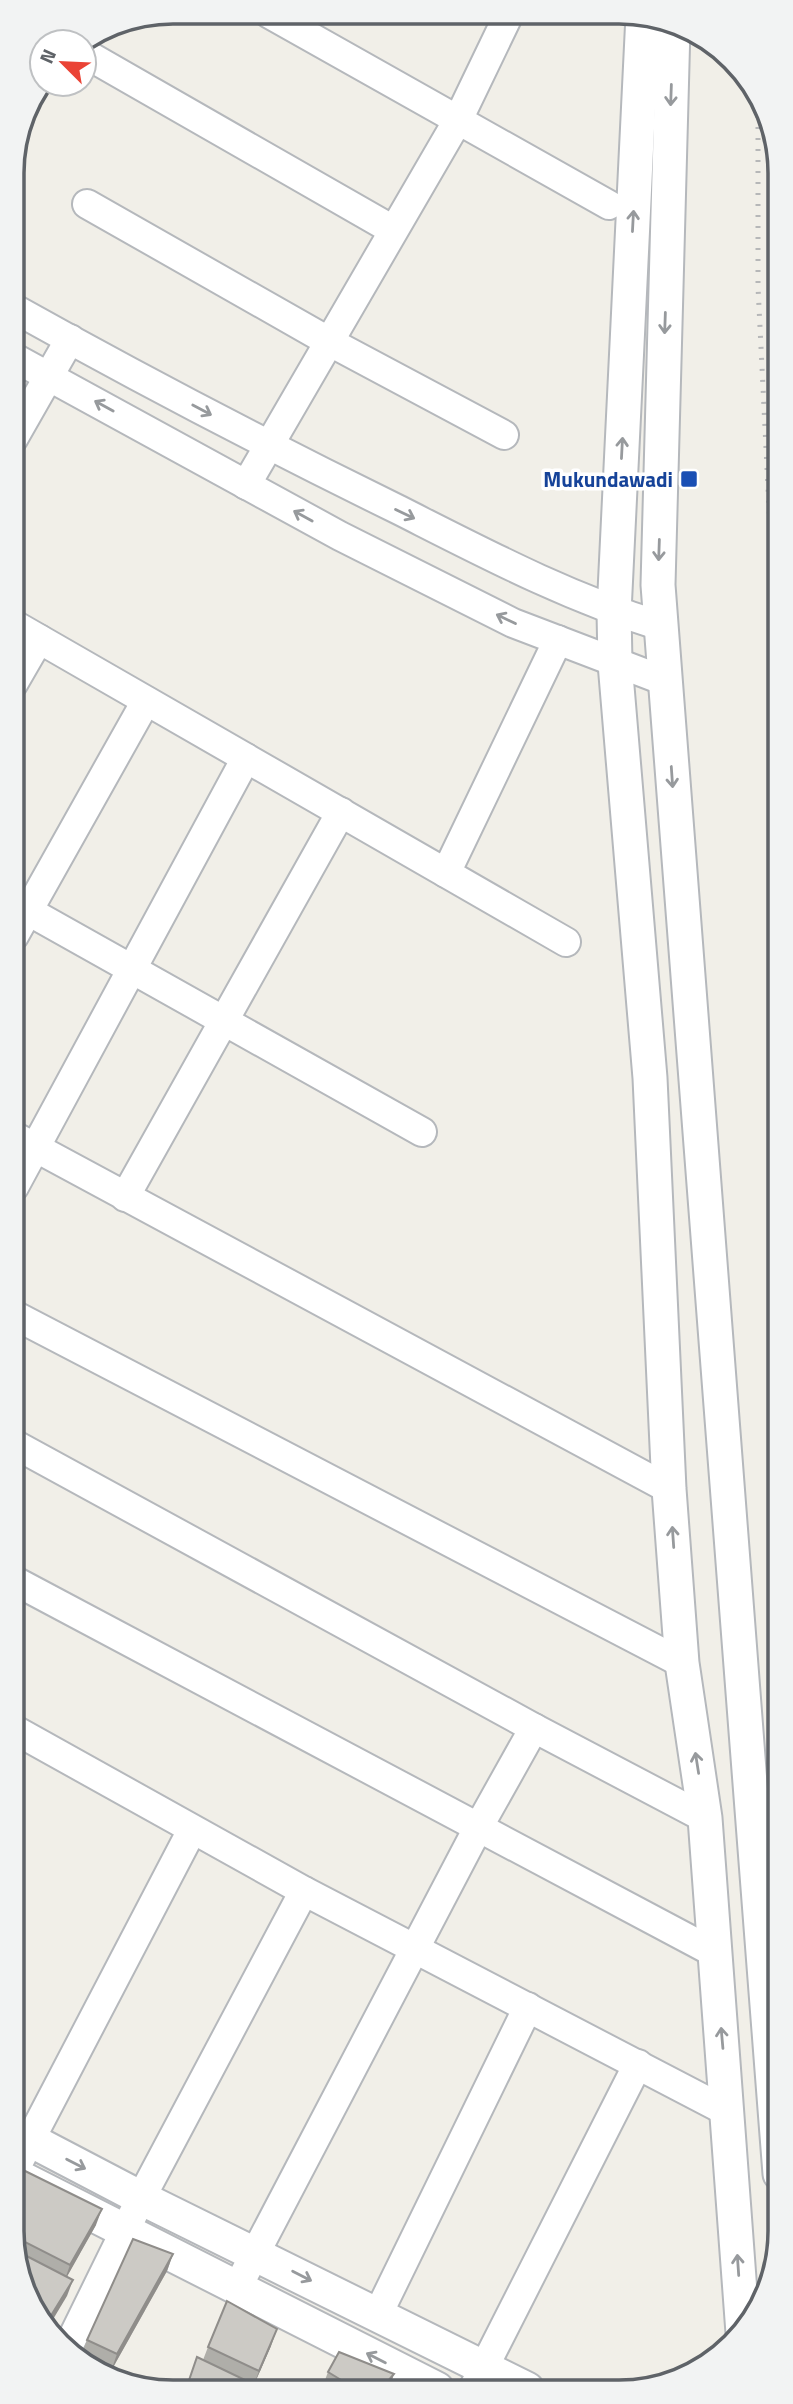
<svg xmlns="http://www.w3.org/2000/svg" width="793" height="2404" viewBox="0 0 793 2404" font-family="'Titillium Web',sans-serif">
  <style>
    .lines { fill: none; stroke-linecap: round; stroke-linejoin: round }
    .minor-casing { stroke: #b5b8bc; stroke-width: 32 }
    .tertiary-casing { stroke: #b5b8bc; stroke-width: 37 }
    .minor { stroke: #fff; stroke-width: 28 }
    .tertiary { stroke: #fff; stroke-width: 33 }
    .rail { stroke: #b6b7b8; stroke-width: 5; stroke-dasharray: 2 9; stroke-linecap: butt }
    .wall { fill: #afaea9 }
    .shaded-wall { fill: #8f8d8a }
    .building { fill: #cccac5; stroke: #8f8d8a; stroke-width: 2 }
    .oneway { stroke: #979a9d }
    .transit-dot { fill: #1a4fb4; stroke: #fff; stroke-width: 2.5 }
    .labels { text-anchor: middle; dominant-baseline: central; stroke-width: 7; stroke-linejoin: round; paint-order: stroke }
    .transit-label { font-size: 21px; font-weight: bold; fill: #164399; stroke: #fff; text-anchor: end }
    .rim { fill: none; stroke: #5f6368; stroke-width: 3.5 }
  </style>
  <rect width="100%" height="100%" fill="#f1efe8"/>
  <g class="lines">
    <g class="minor-casing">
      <g id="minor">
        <path d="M268,13L609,205"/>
        <path d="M84,53L393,230"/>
        <path d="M87,204L328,341L504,435"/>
        <path d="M13,308C140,379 268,446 399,510C486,554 567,597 661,626"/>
        <path d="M13,357L340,536L513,623L665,681"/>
        <path d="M13,439L70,339"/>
        <path d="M246,485L458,120L509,14"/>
        <path d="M13,624L566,942"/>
        <path d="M13,684L39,639"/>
        <path d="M446,873L558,640"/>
        <path d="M14,903L422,1132"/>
        <path d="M14,936L146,701"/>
        <path d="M14,1136L669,1489"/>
        <path d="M14,1187L246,758"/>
        <path d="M125,1197L341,812"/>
        <path d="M14,1315L682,1663"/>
        <path d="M14,1444L534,1728L705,1818"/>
        <path d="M15,1581L715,1953"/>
        <path d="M15,1730L304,1891L728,2112"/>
        <path d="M15,2169L192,1830"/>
        <path d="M237,2288L478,1828L534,1728"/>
        <path d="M378,2314L528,2007"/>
        <path d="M67,2349L141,2198L304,1891"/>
        <path d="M473,2389L638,2064"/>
      </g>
    </g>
    <g class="tertiary-casing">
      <g id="tertiary">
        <path d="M643,15L614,612L615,663L650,1078L669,1489L682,1663L705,1818L743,2333"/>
        <path d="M673,27L658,585L780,2174"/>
        <path d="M15,2132L141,2198L527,2389"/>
        <path d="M15,2175L437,2389"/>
      </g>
    </g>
    <use href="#minor" class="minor"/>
    <use href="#tertiary" class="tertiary"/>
    <path class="rail" d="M758,105V287L771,548L778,644"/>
  </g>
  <g class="wall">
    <path d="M15,2166L96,2225L67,2276V2296L15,2263Z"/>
    <path d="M173,2254L167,2271L111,2371L81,2356L87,2340Z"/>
    <path d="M271,2346L253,2387L244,2383L242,2389H186L203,2360L208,2347Z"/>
    <path d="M328,2372L389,2389L322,2388Z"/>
  </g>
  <g class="shaded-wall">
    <path d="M102,2209L96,2225L64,2282L70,2265Z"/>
    <path d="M173,2254L167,2271L111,2371L117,2354Z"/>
    <path d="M73,2280L67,2296L49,2326L47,2322Z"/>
    <path d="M277,2329L271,2346L253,2387L259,2371Z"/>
    <path d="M394,2374L389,2389H381Z"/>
  </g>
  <g class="building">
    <path d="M15,2166L102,2209L70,2265L15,2237Z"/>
    <path d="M133,2239L173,2254L117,2354L87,2340Z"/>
    <path d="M15,2250L73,2280L47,2322L15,2263Z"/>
    <path d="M227,2301L277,2329L259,2371L208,2347Z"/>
    <path d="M339,2352L394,2374L381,2389H356L328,2372Z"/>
    <path d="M197,2357L245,2380L241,2389H186Z"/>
  </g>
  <defs><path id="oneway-shaft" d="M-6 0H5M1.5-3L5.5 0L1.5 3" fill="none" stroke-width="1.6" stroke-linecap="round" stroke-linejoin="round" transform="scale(1.75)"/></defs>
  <g class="oneway">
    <use href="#oneway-shaft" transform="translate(671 95) rotate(92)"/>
    <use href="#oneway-shaft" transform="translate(633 221) rotate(-87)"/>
    <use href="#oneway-shaft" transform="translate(665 323) rotate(92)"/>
    <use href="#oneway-shaft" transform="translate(104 406) rotate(-151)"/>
    <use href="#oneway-shaft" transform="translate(202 410) rotate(28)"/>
    <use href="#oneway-shaft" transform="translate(622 448) rotate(-87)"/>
    <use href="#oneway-shaft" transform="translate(405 514) rotate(26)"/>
    <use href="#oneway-shaft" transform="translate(303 516) rotate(-151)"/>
    <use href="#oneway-shaft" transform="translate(659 550) rotate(92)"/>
    <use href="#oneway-shaft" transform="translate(506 619) rotate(-154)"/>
    <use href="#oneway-shaft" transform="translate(672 777) rotate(86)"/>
    <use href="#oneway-shaft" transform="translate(673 1537) rotate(-94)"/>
    <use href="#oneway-shaft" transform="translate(697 1763) rotate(-99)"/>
    <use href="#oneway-shaft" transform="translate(722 2038) rotate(-95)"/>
    <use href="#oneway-shaft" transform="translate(76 2164) rotate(27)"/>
    <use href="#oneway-shaft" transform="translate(738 2265) rotate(-94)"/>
    <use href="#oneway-shaft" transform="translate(302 2276) rotate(27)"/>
    <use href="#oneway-shaft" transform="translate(376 2358) rotate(-153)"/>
  </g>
  <rect class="transit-dot" x="680" y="470" width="18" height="18" rx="3.5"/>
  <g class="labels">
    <g class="transit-label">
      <text x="673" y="479">Mukundawadi</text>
    </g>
  </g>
  <path d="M0 0H793V2404H0ZM173 24H619A149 149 0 0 1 768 173V2231A149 149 0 0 1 619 2380H173A149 149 0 0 1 24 2231V173A149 149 0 0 1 173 24Z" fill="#f2f3f3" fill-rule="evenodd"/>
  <path class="rim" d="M173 24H619A149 149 0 0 1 768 173V2231A149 149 0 0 1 619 2380H173A149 149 0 0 1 24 2231V173A149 149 0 0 1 173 24Z"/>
  <g transform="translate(63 63) rotate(294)"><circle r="33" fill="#ffffff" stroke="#bfc1c3" stroke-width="2"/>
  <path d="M0-5L12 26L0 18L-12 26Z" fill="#ea4335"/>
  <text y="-10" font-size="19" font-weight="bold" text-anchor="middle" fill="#5f6368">N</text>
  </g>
</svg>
